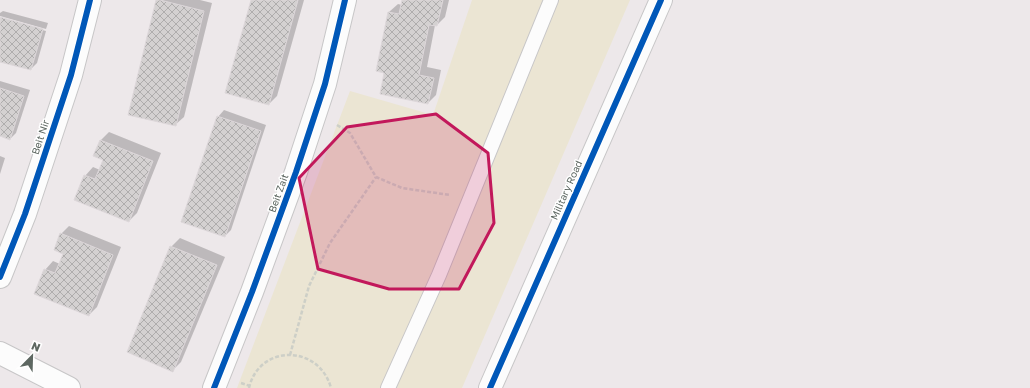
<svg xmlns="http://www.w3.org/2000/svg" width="1030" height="388" viewBox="0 0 1030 388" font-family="'Golos Text',sans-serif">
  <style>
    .green { fill: #ebe5d3 }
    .shadow { fill: #0003 }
    .building { fill: url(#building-cross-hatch); stroke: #ddd7da }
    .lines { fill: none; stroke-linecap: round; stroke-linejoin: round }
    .service-casing { stroke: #c7c6c7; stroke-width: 16 }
    .minor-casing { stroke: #c7c6c7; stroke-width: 24 }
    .tertiary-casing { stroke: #c7c6c7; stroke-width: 24 }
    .path { stroke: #cdcfc7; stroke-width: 2.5; stroke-dasharray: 4 2; stroke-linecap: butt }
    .service { stroke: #fcfcfc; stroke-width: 14 }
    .minor { stroke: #fcfcfc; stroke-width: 22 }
    .tertiary { stroke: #fcfcfc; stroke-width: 22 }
    .cycleway-casing { stroke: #fff; stroke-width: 8 }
    .cycleway { stroke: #0057b8; stroke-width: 6 }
    .marked { fill: #c2185b; fill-opacity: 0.2; stroke: #c2185b; stroke-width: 3; stroke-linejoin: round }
    .labels { text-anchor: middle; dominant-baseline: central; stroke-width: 3; stroke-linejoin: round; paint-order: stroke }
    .street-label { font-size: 10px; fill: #5d6761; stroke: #fff }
  </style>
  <defs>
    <pattern id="building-cross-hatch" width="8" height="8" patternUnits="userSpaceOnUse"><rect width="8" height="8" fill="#d4d1d1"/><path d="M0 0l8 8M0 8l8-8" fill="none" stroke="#afadad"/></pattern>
  </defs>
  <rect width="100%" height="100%" fill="#ede8ea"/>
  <path class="green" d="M472,0H630L462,388H237L350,91L433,115Z"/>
  <g class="shadow">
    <path d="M157,0H200L212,3L184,117L175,125Z"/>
    <path d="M252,0H304L277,96L269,104Z"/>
    <path d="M403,0H449L445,17L437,25H435L427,67L441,70L436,95L428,103L385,72L377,70L389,12L398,4L402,5Z"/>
    <path d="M3,11L48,23L46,29L0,16V13Z"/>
    <path d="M0,19L46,31L37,63L31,69L0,61Z"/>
    <path d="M0,81L30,90L16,133L10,139L0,135Z"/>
    <path d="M224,110L266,125L231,230L225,236L218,117Z"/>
    <path d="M109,132L161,153L137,213L129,221L85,176L93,167L100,170L104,160L101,140Z"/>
    <path d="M0,156L5,158L0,174Z"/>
    <path d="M69,226L121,247L97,307L89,315L45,270L53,261L60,264L65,254L61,234Z"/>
    <path d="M180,238L225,257L181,362L173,370L171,247Z"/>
  </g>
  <g class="building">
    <path d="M156,0H160L204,11L176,126L128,115Z"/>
    <path d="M251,0H298L269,105L225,93Z"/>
    <path d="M402,0H443L437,26L429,25L419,75L434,78L428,104L380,94L384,73L376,71L388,12L399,14Z"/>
    <path d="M0,17L43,29L31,70L0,62Z"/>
    <path d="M0,88L24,96L10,140L0,136Z"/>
    <path d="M217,116L261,131L225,237L181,222Z"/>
    <path d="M100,140L153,161L129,222L74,200L84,175L95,179L103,160L93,156Z"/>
    <path d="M60,233L113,255L89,316L34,294L44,269L55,273L63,254L54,250Z"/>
    <path d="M170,246L217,265L173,372L127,352Z"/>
  </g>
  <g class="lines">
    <g class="service-casing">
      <path id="service" d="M388,388L439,275L551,0"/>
    </g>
    <g class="minor-casing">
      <g id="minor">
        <path d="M0,277L25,214L71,75L90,0"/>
        <path d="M214,388L252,292L296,172L325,84L345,0"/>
        <path d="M490,388L661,0"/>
      </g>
    </g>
    <g class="tertiary-casing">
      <path id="tertiary" d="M0,353L69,388"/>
    </g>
    <g class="path">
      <path d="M337,125L350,133L376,177L402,188L450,195"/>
      <path d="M290,355L309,286L330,243L376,177"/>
      <path d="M241,383L250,386"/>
      <path d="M249,388C259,344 319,344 331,388"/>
    </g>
    <use href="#service" class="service"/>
    <use href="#minor" class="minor"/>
    <use href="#tertiary" class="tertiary"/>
    <g class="cycleway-casing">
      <g id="cycleway">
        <path d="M0,277L25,214L71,75L90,0"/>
        <path d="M214,388L252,292L296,172L325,84L345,0"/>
        <path d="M490,388L661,0"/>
      </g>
    </g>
    <use href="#cycleway" class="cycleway"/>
  </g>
  <path class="marked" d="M436,114L488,153L494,223L459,289H389L318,269L299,178L347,127Z"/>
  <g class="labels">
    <g class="street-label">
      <text transform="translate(40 137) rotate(-72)">Beit Nir</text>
      <text transform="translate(566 190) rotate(-66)">Military Road</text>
      <text transform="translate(278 193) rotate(-70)">Beit Zait</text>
    </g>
  </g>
  <g transform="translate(32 356) rotate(23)" stroke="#ffffff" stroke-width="3" paint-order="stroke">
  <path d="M0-3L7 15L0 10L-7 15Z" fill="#5d6761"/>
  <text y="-6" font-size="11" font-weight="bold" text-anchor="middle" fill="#5d6761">N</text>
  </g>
</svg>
